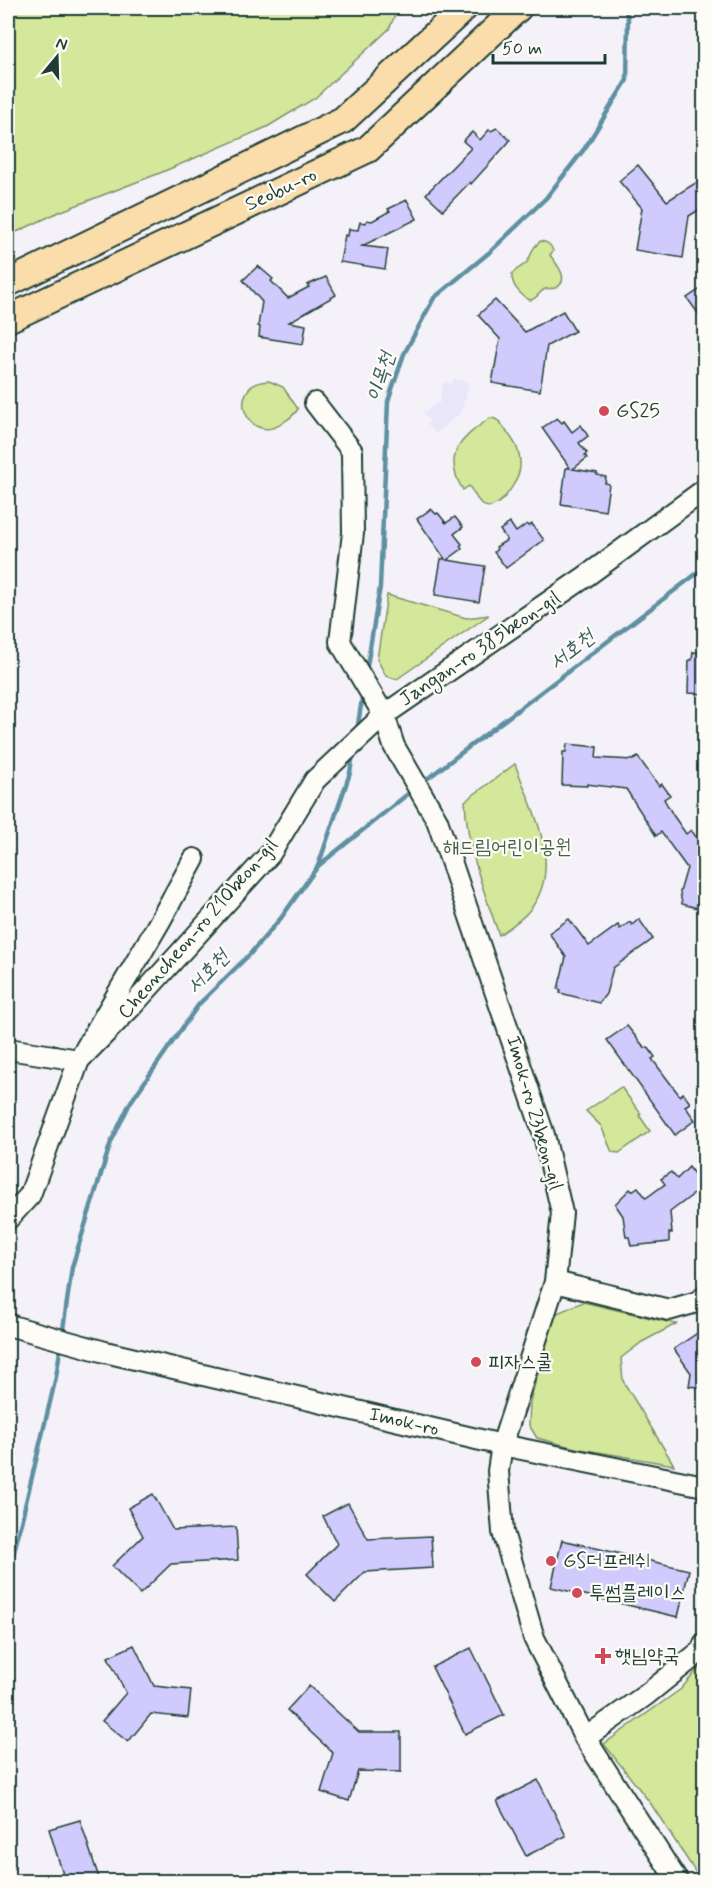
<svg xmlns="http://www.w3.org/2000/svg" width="712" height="1889" viewBox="0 0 712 1889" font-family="Mynerve,'Poor Story',sans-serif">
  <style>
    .built { fill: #eae6fa }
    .green { fill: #d4e89c; stroke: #7a9268; stroke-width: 1.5 }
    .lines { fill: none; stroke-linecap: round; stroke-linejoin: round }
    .stream { stroke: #5f90a2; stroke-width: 4.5 }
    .building { fill: #d1cbfd; stroke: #1f3d34; stroke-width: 1.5 }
    .minor-casing { stroke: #1f3d34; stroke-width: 24 }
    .major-casing { stroke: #1f3d34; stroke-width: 30 }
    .minor { stroke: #fdfcf7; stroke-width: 20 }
    .major { stroke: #faddab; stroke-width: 26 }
    .poi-dot { fill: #d1495b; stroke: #fdfcf7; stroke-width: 2 }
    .labels { text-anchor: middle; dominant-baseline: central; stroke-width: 4.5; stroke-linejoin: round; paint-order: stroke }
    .street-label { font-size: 20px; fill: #1f3d34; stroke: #fdfcf7 }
    .poi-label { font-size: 20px; fill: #1f3d34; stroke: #fdfcf7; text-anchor: start }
    .park-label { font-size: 20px; fill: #435f49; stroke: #fdfcf7 }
    .water-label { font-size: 21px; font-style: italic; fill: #3a6062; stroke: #fdfcf7 }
  </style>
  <rect width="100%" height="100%" fill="#f4f2f8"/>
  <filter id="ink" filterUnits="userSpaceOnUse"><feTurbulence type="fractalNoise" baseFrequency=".0167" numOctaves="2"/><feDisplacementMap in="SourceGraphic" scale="12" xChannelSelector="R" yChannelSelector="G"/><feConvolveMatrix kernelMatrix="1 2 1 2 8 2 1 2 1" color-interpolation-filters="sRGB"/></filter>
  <g filter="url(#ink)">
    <path class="built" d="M453,379L469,382L466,400H464L462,412L435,434L427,424L430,421L423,413L436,403H439L443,382L452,383Z"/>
    <g class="green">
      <path d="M8,8H398L389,29L315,98L267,127L160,173L59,212L8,236Z"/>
      <path d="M541,241C547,242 551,244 553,251L550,255C556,263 572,281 555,288C552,289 548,288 545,289C538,292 538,299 530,300C521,296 511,285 512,274C516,268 522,268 527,262C533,254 531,247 541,241Z"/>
      <path d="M269,381L283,387L298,409C295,414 290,418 284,422C247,450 223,382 269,381Z"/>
      <path d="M490,418C499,418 502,425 507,432C515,442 521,452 520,466C520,479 498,515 483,505C477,501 473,491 469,486L463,490C441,454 462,438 490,418Z"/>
      <path d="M387,595L466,618L489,615L397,679L386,676L377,659Z"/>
      <path d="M515,764C532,810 566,868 528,912C520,921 509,928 499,935C484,891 467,849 465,801Z"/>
      <path d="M621,1087L641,1114L639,1115L650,1131L619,1153L612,1152L601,1126L586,1111Z"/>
      <path d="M583,1302L676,1324L642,1342L621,1358L623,1381L674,1465L575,1448L537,1438L529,1425L530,1401L555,1314Z"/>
      <path d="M704,1662V1881L702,1882L651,1804L604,1744L681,1689Z"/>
    </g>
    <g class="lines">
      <g class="stream">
        <path d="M366,672L380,587L388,401L404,354L434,298L491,251L546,198L585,148L627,80L628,18L625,8"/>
        <path d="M357,731L363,692"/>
        <path d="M423,782L704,568"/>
        <path d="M318,866L350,773L353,754"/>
        <path d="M62,1336L72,1267L111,1142L130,1103L199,1004L250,954L281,918L318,866L414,789"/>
        <path d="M8,1577L56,1377L61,1344"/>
      </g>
    </g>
    <g class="building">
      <path d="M497,128L510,140L508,143L471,184L470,182L443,210L426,194L471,148L463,141L472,132L480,140L489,130L491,131Z"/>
      <path d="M638,165L667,201L705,177V206L689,216L683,258L635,250L642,208L619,181Z"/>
      <path d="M407,200L417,219L362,246L388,249L385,269L340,262L345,235L348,236L349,229L358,230L360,222L366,223L367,220L372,221L390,211L388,209Z"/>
      <path d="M258,266L273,279L271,281L288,298L309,287L307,285L326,277L336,295L289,322L306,325L303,344L259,337L260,327L258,326L262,302L243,280Z"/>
      <path d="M705,286V323L687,298Z"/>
      <path d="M495,300L525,332L563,311L575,331L547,346L540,391L492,383L500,339L478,315Z"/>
      <path d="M557,418L562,423L564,421L572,432L581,425L588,436L579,443L587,453L585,455L587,458L573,469L597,473V475L606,477L605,483L609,484L605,511L561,504L566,468H570L542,428Z"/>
      <path d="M431,509L436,514L438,513L446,523L455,517L463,527L454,534L462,544L460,546L462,549L447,560L485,566L479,602L435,595L441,559H445L417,519Z"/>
      <path d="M510,523L516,532L527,524L529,526L532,524L544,540L506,568L494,552L497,549L496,547L507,540L500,530Z"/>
      <path d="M693,652L705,653V694L688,693L689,660H692Z"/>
      <path d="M567,744L597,747L596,758L633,760L638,757L659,786L662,784L670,795L664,799L673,815L686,834L691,830L705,849V910L682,904L680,892L687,868L661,832L656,836L626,789L587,784V786L562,785L563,752H566Z"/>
      <path d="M569,919L589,946L618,925L620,929L630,922L632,925L639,919L653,939L613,968L606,994L599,1003L560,993L561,990L558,989L566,957L549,933Z"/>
      <path d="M627,1026L645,1048L648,1047L655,1057L652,1059L680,1096L683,1093L690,1103L685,1106L695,1120L675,1135L607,1040Z"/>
      <path d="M689,1167L703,1187L670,1212L672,1233H669V1242L631,1246L629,1237H626L623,1216L615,1204L630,1189L632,1191L638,1187L646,1198L665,1184L661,1179L671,1172L677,1179Z"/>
      <path d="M705,1328V1388L689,1386L691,1373L674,1349Z"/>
      <path d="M153,1494L173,1530L236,1527L238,1560L171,1564L140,1594L112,1566L143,1536L128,1508Z"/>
      <path d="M348,1503L368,1539L431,1536L433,1568L365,1572L335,1602L307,1574L337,1544L323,1516Z"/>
      <path d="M562,1540L689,1570L678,1617L551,1587Z"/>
      <path d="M134,1645L154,1686L191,1690L188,1718L151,1714L128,1742L102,1721L126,1693L108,1657Z"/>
      <path d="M471,1648L504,1715L465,1734L432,1667Z"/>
      <path d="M309,1686L359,1732H401V1772L358,1771L349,1801L321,1792L333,1753L287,1710Z"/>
      <path d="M538,1780L566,1836L526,1856L497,1801Z"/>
      <path d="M80,1820L93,1860L100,1881H65L49,1829Z"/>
    </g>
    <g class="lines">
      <g class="minor-casing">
        <g id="minor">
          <path d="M315,403L352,451L353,533L340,642L384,715L394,746L437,820L544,1135L562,1213L555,1282L502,1445L498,1471L503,1532L534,1638L585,1738L678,1882"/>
          <path d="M8,1049L79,1060L160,921L194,859"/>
          <path d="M8,1219L30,1195L79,1060L132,1006L270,854L315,780L384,715L585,577L704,490"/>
          <path d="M555,1282L669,1310L697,1302L704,1297"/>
          <path d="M8,1325L105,1352L502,1445L704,1486"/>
          <path d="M585,1738L646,1695L702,1650L704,1644"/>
        </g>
      </g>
      <g class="major-casing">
        <g id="major">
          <path d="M8,283L343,120L464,8"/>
          <path d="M8,319L368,149L518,8"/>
        </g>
      </g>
      <use href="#minor" class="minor"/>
      <use href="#major" class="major"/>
    </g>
  </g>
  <g class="poi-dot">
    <circle cx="604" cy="411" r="6"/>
    <circle cx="476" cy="1362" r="6"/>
    <circle cx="551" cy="1561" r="6"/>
    <circle cx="577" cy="1593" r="6"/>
    <path d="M600 1647h6v6h6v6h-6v6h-6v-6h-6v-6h6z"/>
  </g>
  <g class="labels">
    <g class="street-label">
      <text transform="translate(281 190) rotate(-25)">Seobu-ro</text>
      <text transform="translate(480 649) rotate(-34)">Jangan-ro 385beon-gil</text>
      <text transform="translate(198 929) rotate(-49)">Cheoncheon-ro 210beon-gil</text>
      <text transform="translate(534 1113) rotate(74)">Imok-ro 23beon-gil</text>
      <text transform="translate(404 1422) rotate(13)">Imok-ro</text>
    </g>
    <g class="poi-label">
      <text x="616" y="411">GS25</text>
      <text x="488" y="1362">피자스쿨</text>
      <text x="563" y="1561">GS더프레쉬</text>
      <text x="589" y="1593">투썸플레이스</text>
      <text x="615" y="1656">햇님약국</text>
    </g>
    <g class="park-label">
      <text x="507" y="847">해드림어린이공원</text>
    </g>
    <g class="water-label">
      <text transform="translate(381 377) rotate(-73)">이목천</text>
      <text transform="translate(572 650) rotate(-38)">서호천</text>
      <text transform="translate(208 972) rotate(-47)">서호천</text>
    </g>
  </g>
  <rect width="712" height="1889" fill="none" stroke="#fdfcf7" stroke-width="30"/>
  <rect x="15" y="15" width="682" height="1859" fill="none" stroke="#1f3d34" stroke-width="2" filter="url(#ink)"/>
  <g transform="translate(57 57) rotate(19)" stroke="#fdfcf7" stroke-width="4.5" paint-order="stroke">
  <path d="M0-4.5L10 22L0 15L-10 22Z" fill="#1f3d34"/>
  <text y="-9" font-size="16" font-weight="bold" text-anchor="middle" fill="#1f3d34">N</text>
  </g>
  <path d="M493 54v9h112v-9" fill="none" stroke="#1f3d34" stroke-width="3"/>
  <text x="502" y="54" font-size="18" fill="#1f3d34" stroke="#fdfcf7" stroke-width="4.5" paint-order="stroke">50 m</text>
</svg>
